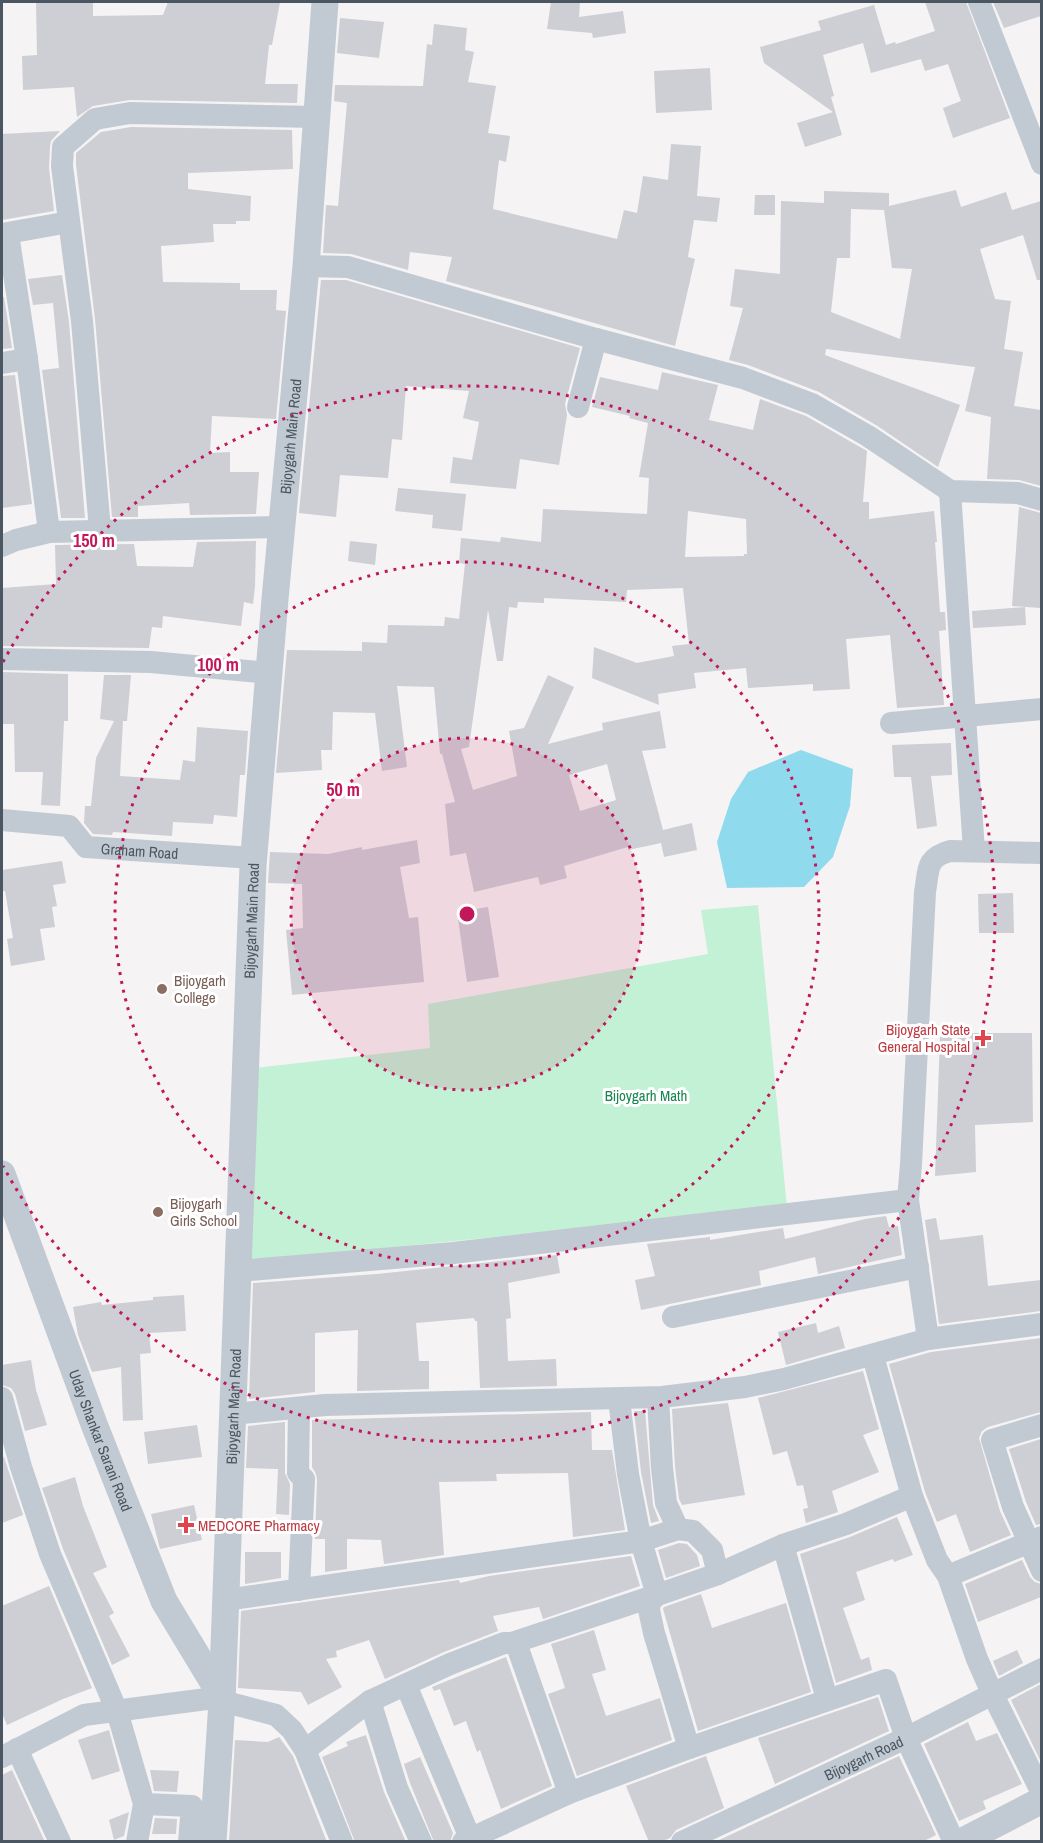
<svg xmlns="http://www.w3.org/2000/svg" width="1043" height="1843" viewBox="0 0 1043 1843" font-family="'Archivo Narrow',sans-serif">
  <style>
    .green { fill: #c3f1d5 }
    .water { fill: #90daee }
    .building { fill: #cdcfd5; fill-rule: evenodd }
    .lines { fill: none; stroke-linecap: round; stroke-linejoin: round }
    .minor { stroke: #c1cad2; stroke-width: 22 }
    .tertiary { stroke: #c1cad2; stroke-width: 27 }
    .ring { fill: none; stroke: #c2185b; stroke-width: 3; stroke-dasharray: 3 6 }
    .education-dot { fill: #8d6e63; stroke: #fff; stroke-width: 2 }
    .health-dot { fill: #e0444e; stroke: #fff; stroke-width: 2 }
    .labels { text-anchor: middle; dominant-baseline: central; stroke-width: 6; stroke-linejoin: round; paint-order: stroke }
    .street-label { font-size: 15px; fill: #4a5661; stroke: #fff }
    .education-label { font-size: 15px; fill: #785e54; stroke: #fff; text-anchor: start }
    .health-label { font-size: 15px; fill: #be3a42; stroke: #fff; text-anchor: end }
    .park-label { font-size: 15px; fill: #17864f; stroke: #fff }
    .centre { fill: #c2185b; stroke: #fff; stroke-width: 3 }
    .ring-label { font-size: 18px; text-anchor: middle; font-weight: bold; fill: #c2185b; stroke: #fff; stroke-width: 6; stroke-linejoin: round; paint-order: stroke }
  </style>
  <rect width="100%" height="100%" fill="#f5f3f3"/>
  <path class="green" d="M758,905L787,1208L251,1261L255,1068L430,1048L428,1004L708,954L701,910Z"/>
  <path class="water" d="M801,750L853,769L850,806L833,857L804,887L727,888L717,842L731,799L748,772Z"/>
  <g class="building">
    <path d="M36,2H93V16L163,15L168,2H280L272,45H269L265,84H298L297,103L130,100L93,106L77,117L74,87L23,90L22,56L37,55Z"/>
    <path d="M551,2H580L579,17L623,11L626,33L593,38L592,33L547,29Z"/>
    <path d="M925,2H966L1010,118L953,138L943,108L961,101L948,64L925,71L921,59L871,73L863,43L823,55L834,96L831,97L842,135L805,147L797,123L833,112L764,63L760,47L821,30L818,21L874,5L886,45L895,42L896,44L935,31Z"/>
    <path d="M993,2H1041V16L1004,28Z"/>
    <path d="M340,18L384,22L379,58L337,53Z"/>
    <path d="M434,24L467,28L465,50L474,52L468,82L496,86L488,133L510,136L506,162L499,160L493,209L617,239L624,210L637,213L643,176L668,180L671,144L701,146L697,196L720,198L717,222L694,220L688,257L695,259L675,346L446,281L452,257L410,252L408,270L351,254L323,253L326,205L338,206L347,103L334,101L335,85L423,86L427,44L432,45Z"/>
    <path d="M710,68L712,110L656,113L654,71Z"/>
    <path d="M131,127L292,130L293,169L188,173V189L251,196L250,221H236V224H213L214,242L161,246L163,282L240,283V290H277L276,310L286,311L276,419L212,416L210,453L230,452V472H259L256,514L190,515L189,503L138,506V517H112L95,319L76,165V153L101,132Z"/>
    <path d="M60,131L51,141L50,146L49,168L54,211L2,220V134Z"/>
    <path d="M956,190L961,207L1006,192L1012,210L1041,201V280H1037L1023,235L980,249L995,299L1011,301L1004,349L1023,352L1014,406L1041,410V486L1019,480L987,479L991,417L965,411L975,367L826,349L825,355L960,405L938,467L876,425L819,392L748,365L729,360L743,308L730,306L735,269L780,274L781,201L824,203V191L889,193V206ZM851,209L884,210L892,268L912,269L900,339L831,312L837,258H850Z"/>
    <path d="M755,195H775V215H754Z"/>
    <path d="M62,275L69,322L85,518H61L42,370L59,368L53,303L33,305L28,279Z"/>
    <path d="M321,280H346L580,348L565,404L567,415L559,465L520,459L516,489L450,483L453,457L472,460L479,422L463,418L469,391L406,386L402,440L392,439L388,478L340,475L336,517L299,513Z"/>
    <path d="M2,297H4L12,348L2,349Z"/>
    <path d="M662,372L718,385L709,420L753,430L760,399L806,416L867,451L863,502H869V519L934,511L937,542H935L940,612H945L946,630L939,631L944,705L897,708L890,635L846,639L850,689L813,691V684L748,688L746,668L694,673L696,688L658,694L659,705L592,678L594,647L637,663L674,656L672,646L689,644L683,588L627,590L626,602L544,598V603L518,602L517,608L509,607L503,661H497L488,610L469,747L461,749L473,790L517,776L509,731L524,728L548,675L574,687L548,744L603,730L602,723L660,711L666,748L642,751L663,830L692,823L697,850L664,857L661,843L628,850V847L564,866L567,878L540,885L538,877L474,892L466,853L450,856L445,804L455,802L442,754H440L434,687L397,686L407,767L382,771L375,713L333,712L332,750H321L322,770L276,773L287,650L362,651V642L387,643L388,625L444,626L445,617L459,619L465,564L459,563L461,538L500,542L501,537L541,542L543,509L647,514L649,478L639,477L648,423L629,418L630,416L592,407L600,377L658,390ZM688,511L746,519L747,554H744V556L685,557ZM607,764L616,800L580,811L569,775Z"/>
    <path d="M15,375L32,504L2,508V376Z"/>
    <path d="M398,488L466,494L462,531L432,528L433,515L395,511Z"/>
    <path d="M1019,507L1041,513V608L1012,606Z"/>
    <path d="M256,541L255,586L253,604L244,602L241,626L163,616L162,628L152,627L149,648L2,646V588L56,584L55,545L134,544L137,566L193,567L197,542Z"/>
    <path d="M350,541L377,544L375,565L348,561Z"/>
    <path d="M1025,607L1026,625L973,628L972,611Z"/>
    <path d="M2,672L68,674V721H64L60,806L41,805L43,772H15L14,724H2Z"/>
    <path d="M104,675H131L127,721H123L120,776L180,780L183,760L195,762L197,727L248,731L245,775H240L237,817L214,815L213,824L173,822L172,836L113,832L112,835L93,834L84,823L85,806H91L96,758L114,721L100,719Z"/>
    <path d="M951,743L952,775L931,776L937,826L917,829L911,777H894L892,745Z"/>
    <path d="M417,840L420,863L400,867L409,918L418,917L424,982L292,995L286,930L303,928L302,884L268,883L270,852L328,854L362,847V850Z"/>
    <path d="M62,861L66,883L53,885L57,906L52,907L55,927L40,929L45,960L11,966L7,939L13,938L5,891H2V870Z"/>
    <path d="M1013,893L1014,933H979L978,894Z"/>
    <path d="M488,907L499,977L467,982L457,912Z"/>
    <path d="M968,1033H1032L1033,1122L975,1125L976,1172L935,1176L940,1037Z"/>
    <path d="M886,1216L889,1227L898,1226L902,1255L818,1274L815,1257L759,1271L761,1285L641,1310L635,1280L655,1276L647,1244L710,1237V1240L783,1228L785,1239L865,1219Z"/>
    <path d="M936,1218L940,1240L983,1235L988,1286L1041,1280V1311L939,1324L925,1220Z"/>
    <path d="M557,1255L560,1273L508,1283L511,1318L506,1319L508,1361L556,1359L557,1386L480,1388L477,1321H475L474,1318L416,1323L419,1361H429V1389L357,1391L358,1330L315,1333V1392L249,1399L253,1283L377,1274Z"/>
    <path d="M184,1295L186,1331L149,1333L151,1353L140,1354L143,1420L123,1421L121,1367L92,1372L78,1335L73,1307L101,1302L102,1305L153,1300V1297Z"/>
    <path d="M816,1323L818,1333L839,1326L845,1348L786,1365L778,1332Z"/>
    <path d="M1041,1338V1412L988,1427L982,1431L979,1438L1000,1511L1011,1535L970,1552L956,1514L937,1522L925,1492L889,1364L931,1352Z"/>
    <path d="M31,1360L36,1390L47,1425L25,1431L15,1394L11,1388L2,1385V1365Z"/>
    <path d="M863,1371L879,1429L863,1435L879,1472L832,1491L838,1512L806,1523L803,1509L808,1508L803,1485L797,1486L787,1451L773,1455L758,1398Z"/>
    <path d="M728,1403L745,1495L682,1505L679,1499L675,1467L672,1409Z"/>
    <path d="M634,1411H645L653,1505L659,1521L651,1523L641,1472Z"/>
    <path d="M591,1412L592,1450H612L625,1530L573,1537L568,1473L496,1474L497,1481L439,1482L444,1555L384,1564L381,1540L347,1539V1569L325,1572V1539H315L317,1480L316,1474L312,1467V1420Z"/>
    <path d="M285,1422V1473L290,1484L289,1515L276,1514L278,1469L246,1468L248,1426Z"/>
    <path d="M197,1425L202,1457L148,1464L144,1432Z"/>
    <path d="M1041,1439V1524L1036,1525L1026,1502L1009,1449Z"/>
    <path d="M2,1457H4L23,1515L2,1523Z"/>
    <path d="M75,1477L83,1506L107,1567L93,1573L114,1613L109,1616L130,1656L112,1665L63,1549L42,1488Z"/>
    <path d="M194,1505L202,1540L160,1549L151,1514Z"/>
    <path d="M897,1517L913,1555L894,1562L893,1559L856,1572L865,1600L843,1608L861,1660L869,1657L872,1670L836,1683L800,1554L850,1537Z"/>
    <path d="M679,1543L687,1544L697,1555L700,1566L666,1578L658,1550Z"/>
    <path d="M245,1552H281V1578L245,1584Z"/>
    <path d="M631,1556L640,1586L543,1619L539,1607L493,1616L498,1631L444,1652L385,1679L369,1640L336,1651L337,1657L326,1659L342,1687L308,1705L301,1692L238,1688L241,1611L459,1580L460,1583L489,1576Z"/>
    <path d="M1022,1560L1030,1577L1035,1582L1041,1584V1597L978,1622L965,1584Z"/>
    <path d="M49,1586L92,1688L63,1699L7,1725L2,1713V1606Z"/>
    <path d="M701,1594L712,1628L786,1603L811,1692L698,1731L663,1609L664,1607Z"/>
    <path d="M594,1630L606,1670L592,1674L606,1716L660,1698L672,1740L577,1776L548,1694L565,1688L551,1644Z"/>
    <path d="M1017,1650L1023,1663L999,1676L993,1661Z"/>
    <path d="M506,1657L552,1786L501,1809L480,1750L477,1752L466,1721L454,1726L440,1689L434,1691L432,1687Z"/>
    <path d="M1041,1684V1762L1011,1700Z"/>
    <path d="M878,1697L889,1731L775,1784L758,1738Z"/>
    <path d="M968,1722L976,1741L997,1733L1022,1784L983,1801L986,1809L959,1821L924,1744Z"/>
    <path d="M109,1730L120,1771L92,1780L78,1740Z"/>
    <path d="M366,1735L384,1792L406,1842H355L322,1757L348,1746L346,1742Z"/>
    <path d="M279,1737L293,1756L327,1842H229L235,1740L268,1742Z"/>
    <path d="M706,1756L724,1808L676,1830L670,1838L660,1842H649L626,1786Z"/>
    <path d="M899,1756L936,1835L922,1842H715Z"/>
    <path d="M420,1757L453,1833L450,1842H434L410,1783L404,1764Z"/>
    <path d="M12,1770L45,1842H2V1775Z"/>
    <path d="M150,1770L179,1771L177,1792L154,1791Z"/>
    <path d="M129,1812L124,1836L114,1840L109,1820Z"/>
    <path d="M155,1818L177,1819L176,1834H152Z"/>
  </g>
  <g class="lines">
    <g class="minor">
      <path d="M979,2L1042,164"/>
      <path d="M2,234L69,222"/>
      <path d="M8,234L27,359L49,532L281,527"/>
      <path d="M306,266L348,267L596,339L743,378L812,404L868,436L950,491L1018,493L1042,500"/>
      <path d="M2,363L27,359"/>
      <path d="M578,407L596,339"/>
      <path d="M950,491L974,851"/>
      <path d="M100,530L82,321L62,166L63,147L95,119L130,113L316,117"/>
      <path d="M2,546L16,540L49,532"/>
      <path d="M2,659L151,662L269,673"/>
      <path d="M891,723L1042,709"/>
      <path id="s1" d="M2,820L69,826L86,847L253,858"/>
      <path d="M238,1271L453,1253L908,1200"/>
      <path d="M673,1317L918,1267"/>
      <path d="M928,1339L908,1200L911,1164L925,892C929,870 925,858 950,851L1042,853"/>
      <path d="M873,1356L912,1496L937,1560L948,1576L977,1659L992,1693L1042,1793"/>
      <path d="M2,1398L21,1467L50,1554L117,1711L144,1804L137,1842"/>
      <path d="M658,1398L662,1468L666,1503L678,1529L693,1531L712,1550L718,1574"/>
      <path d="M619,1399L628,1474L641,1541L678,1529"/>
      <path d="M232,1414L325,1405L662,1397L745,1387L784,1379L928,1339L1042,1324"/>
      <path d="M1042,1425L992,1440L1013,1507L1042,1571"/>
      <path d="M783,1545L827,1699"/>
      <path d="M948,1576L1042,1537"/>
      <path d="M299,1590L304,1479L298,1473L299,1408"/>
      <path d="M657,1595L650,1602L649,1610L654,1633L689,1748"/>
      <path d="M225,1600L641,1541L657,1595L718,1574L783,1545L846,1524L912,1496"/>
      <path d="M512,1643L657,1595"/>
      <path d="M406,1685L470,1838"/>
      <path d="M222,1701L276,1715L292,1730L305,1750L370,1701L450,1664L504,1643H512L517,1646L569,1793"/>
      <path d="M370,1701L397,1788L421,1842"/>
      <path d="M17,1749L60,1842"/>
      <path d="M305,1750L342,1842"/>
      <path d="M2,1757L84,1715L222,1697"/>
      <path d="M144,1804L192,1806L189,1842"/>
      <path d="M463,1842L569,1793L689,1748L886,1680L906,1738L954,1842"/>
      <path id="s2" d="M682,1842L906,1738L1042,1669"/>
    </g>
    <g class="tertiary">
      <path id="s3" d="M2,1174L94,1424L164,1601L222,1697"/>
      <path id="s4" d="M213,1842L222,1701L253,866L275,599L306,266L325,2"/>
      <path d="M961,1842L1042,1800"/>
    </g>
  </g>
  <circle cx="467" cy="914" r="176" fill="#c2185b" fill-opacity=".12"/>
  <g class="ring">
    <circle cx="467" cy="914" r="176"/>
    <circle cx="467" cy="914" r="352"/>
    <path d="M3 662A528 528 0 1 1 3 1166"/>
  </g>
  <g class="education-dot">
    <circle cx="162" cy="989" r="6"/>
    <circle cx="158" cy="1212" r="6"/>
  </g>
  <g class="health-dot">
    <path d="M980 1029h6v6h6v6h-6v6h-6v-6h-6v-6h6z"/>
    <path d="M183 1516h6v6h6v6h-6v6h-6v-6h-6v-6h6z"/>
  </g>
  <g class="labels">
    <g class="street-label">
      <text stroke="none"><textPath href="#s4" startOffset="1408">Bijoygarh Main Road</textPath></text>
      <text stroke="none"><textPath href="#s1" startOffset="148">Graham Road</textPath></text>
      <text stroke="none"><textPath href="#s4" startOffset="922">Bijoygarh Main Road</textPath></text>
      <text stroke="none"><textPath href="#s4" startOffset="436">Bijoygarh Main Road</textPath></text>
      <text stroke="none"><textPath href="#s3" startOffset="284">Uday Shankar Sarani Road</textPath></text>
      <text stroke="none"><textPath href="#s2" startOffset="200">Bijoygarh Road</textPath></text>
    </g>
    <g class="education-label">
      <text x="174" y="980">Bijoygarh<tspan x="174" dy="17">College</tspan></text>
      <text x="170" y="1203">Bijoygarh<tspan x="170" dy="17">Girls School</tspan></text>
    </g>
    <g class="health-label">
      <text x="970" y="1029">Bijoygarh State<tspan x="970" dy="17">General Hospital</tspan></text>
      <text x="198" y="1525" text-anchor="start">MEDCORE Pharmacy</text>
    </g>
    <g class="park-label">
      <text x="646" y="1095">Bijoygarh Math</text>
    </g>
  </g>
  <circle cx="467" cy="914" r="9" class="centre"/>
  <g class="ring-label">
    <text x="94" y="547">150 m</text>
    <text x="218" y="671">100 m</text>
    <text x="343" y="796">50 m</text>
  </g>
  <rect width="1043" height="1843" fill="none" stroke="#4a5661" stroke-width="6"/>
</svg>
